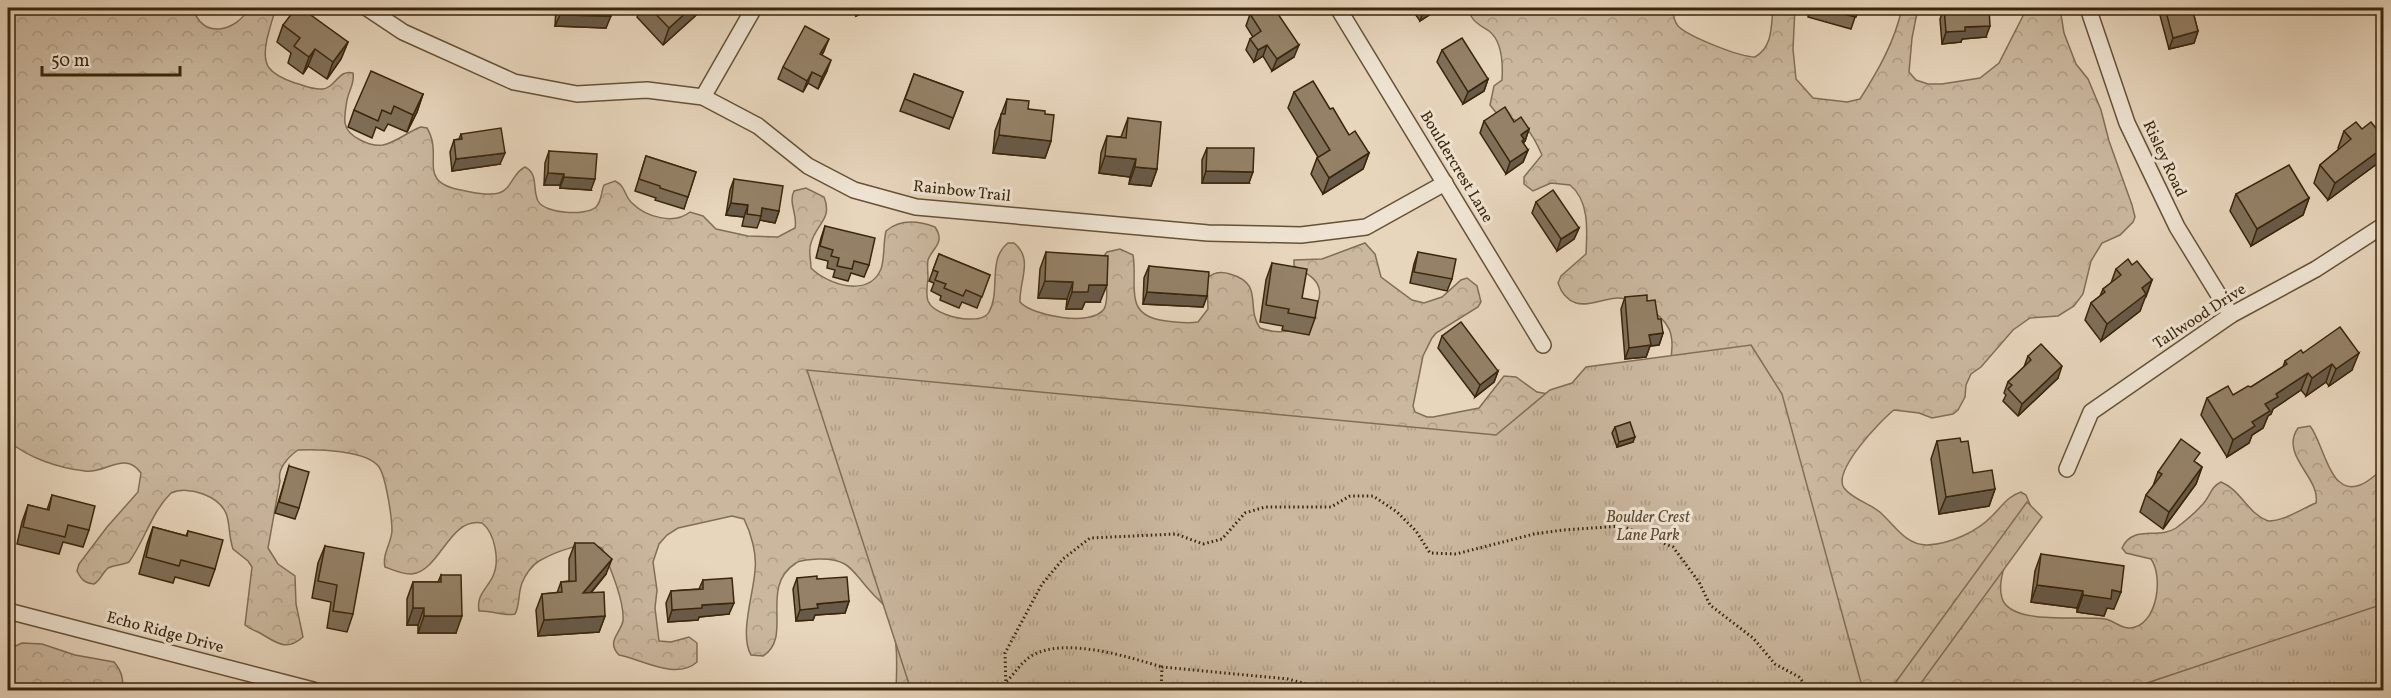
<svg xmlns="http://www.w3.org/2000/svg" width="2391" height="698" viewBox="0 0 2391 698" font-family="Vollkorn,serif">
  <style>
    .forest { fill: url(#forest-crowns); stroke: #826e54; stroke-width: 1.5 }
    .park { fill: url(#park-tufts); stroke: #826e54; stroke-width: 1.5 }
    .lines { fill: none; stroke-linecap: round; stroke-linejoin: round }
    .minor-casing { stroke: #655237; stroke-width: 18 }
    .path { stroke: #3a260b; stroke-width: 3; stroke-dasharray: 1.5 3; stroke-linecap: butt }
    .minor { stroke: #efe4d3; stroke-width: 15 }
    .wall { fill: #7f6f59; stroke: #3a260b; stroke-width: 1.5 }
    .shaded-wall { fill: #685a48; stroke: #3a260b; stroke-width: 1.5 }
    .building { fill: #948167; stroke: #3a260b; stroke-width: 1.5 }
    .labels { text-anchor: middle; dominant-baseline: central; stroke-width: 6; stroke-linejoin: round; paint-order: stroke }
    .street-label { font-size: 16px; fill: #3a260b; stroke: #efe4d3 }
    .park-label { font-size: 16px; font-style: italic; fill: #5e4a30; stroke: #efe4d3 }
  </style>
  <defs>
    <pattern id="forest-crowns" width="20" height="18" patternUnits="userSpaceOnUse" patternTransform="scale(1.5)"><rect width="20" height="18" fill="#cab79e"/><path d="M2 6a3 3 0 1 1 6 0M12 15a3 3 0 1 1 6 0" fill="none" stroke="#ae9d87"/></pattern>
    <pattern id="park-tufts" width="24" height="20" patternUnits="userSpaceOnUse" patternTransform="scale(1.5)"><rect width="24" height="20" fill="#cab79e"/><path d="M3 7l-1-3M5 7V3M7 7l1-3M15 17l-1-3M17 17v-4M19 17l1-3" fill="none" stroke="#ae9d87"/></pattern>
  </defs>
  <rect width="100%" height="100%" fill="#e7d5bc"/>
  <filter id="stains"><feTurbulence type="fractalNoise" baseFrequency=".00333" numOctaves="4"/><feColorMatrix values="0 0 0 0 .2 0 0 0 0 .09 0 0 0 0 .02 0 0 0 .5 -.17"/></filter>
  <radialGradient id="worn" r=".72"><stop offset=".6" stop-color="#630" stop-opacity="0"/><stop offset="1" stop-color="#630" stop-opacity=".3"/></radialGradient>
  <g class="forest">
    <path d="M8,8H193C202,40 236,32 249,8H277C272,17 270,28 267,39C261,66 269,74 295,83C303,85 313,90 322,89C336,88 338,69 353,73C355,83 349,90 347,100C346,107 344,116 345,123C347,137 371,147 383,145C397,142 407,132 421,127L427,128C445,158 413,183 466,191C476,193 489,196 499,193C512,189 513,172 525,167C539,174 532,189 538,201C545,214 586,216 596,207C602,201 601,192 604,185L615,181C626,186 624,196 632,203C646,217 674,225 690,212L703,216L716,229L748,236L778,237L795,228C798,215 788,203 794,191L806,188L824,197C833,219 816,224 811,243C808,250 811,260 811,268C828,285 869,298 881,269C885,257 883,243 886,231C900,219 919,221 935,227C946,243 932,248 928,260C927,265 928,273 928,278C927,285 926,295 928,301C933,313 957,319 969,319C976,319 985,319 989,312C1001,291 987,259 1008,243H1014C1034,259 1019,281 1020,302C1032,316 1092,327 1104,309C1110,299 1105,269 1103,257L1107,252L1120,249L1133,255C1138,283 1123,313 1160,320C1172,322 1186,324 1198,322L1208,309L1207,278C1214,272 1221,271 1230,274C1265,284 1245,307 1260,328C1271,332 1282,333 1293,330C1306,326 1323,302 1319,288C1316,277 1304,272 1294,266V260L1322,259L1365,243L1375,254L1381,277L1412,300L1424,303L1442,297L1461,280L1467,278L1477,286L1481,302L1478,307L1436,333L1432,338L1423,356L1413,406L1415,412L1427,417H1433L1479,408L1504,376L1516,377L1537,392L1555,395L1670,363C1676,334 1670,320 1644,306C1635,301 1628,298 1618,298C1605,298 1588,307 1576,303C1567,300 1561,292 1558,283L1561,276L1586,254C1587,232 1590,201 1570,185L1551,183L1533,191L1524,184V177L1542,155C1532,132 1523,118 1498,115L1490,105L1494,86L1502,80C1503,64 1502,41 1489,31C1482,26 1475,24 1471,16L1474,8H1673C1673,14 1674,21 1678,26C1689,37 1740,57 1755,57C1773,47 1771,26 1773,8H1795L1793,49L1796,79L1813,98L1847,102L1860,99C1878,71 1895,41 1902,8H1918L1912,38L1909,72L1916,80L1928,84H1942L1980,78L1999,63L2027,8H2060L2064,33L2076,64L2088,79L2101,110L2109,141L2132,205L2135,217L2133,222L2120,235L2102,243L2091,261L2083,294L2074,306L2058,316L2030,318L2013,330L1981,367L1971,374L1966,385L1965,397L1958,410L1953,414L1932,418L1919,413L1894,410C1881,420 1832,471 1844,488C1853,500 1872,504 1882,514C1895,526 1906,545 1927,545C1950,544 1977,532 1993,515C2002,506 2008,496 2021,492L2026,495L2031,507C2021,530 1994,573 2002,598C2010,626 2081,615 2105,619C2116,621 2122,631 2135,627C2158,620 2163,576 2151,559L2126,553L2122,548C2133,524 2158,540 2176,528C2184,522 2194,514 2201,506C2210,498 2210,487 2221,482C2241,490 2247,513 2268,521C2285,521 2301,509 2316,503C2321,478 2279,455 2298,428L2310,426C2324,443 2329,497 2360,485C2369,482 2376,474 2383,469V690H896C897,666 898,637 890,614C887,606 878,600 872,593C852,572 851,558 818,559C811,560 802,559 796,563C758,587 794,637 763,656L751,655C739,635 754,592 755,570C757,554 751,533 744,519L732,516L678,528L667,535L659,544L653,562L657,590L655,608L659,641L671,642L689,637L697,643V662C676,681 641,659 619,655C606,641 620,634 623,621C625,602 609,565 602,548C584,540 555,552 539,561C532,565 525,575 522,583C518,593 520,605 515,614C504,617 491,610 479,611C476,595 487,589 493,576C500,561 495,533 482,523C449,517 441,570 412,574C404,575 393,570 385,567C382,554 391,544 392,531C392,518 386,477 379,467C367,450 316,449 298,450C288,457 277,469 280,481L268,548L278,564L295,576L296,604L303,637C285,653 275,641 258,632C253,630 250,629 245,625L252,567L248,561L233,549C229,538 230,527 227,516C221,496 188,485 171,493C151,513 145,540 129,562C123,565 114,565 108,568C102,573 101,580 94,584C84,583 81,579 77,571L79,564L107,527L138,492L141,473C125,450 105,474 85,471C58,468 29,458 8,441Z"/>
    <path d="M22,643L42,644L75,655L114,662C121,670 125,681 121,690H9L11,648Z"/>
  </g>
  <g class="park">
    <path d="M1751,345L1782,394L1863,690H911L807,370L1496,435L1550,390L1572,383L1586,367Z"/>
    <path d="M2027,502L2042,517L1916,690H1890Z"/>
    <path d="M2383,604V690H2126Z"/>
  </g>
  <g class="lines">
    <g class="minor-casing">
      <g id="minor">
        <path d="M367,8L403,32L514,82L577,94L647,90L703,97L758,126L808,166L854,190L916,207L1208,233L1301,235L1366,227L1445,183"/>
        <path d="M1338,8L1543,345"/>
        <path d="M2088,8L2127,123L2177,227L2231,315"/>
        <path d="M703,97L754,8"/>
        <path d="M2067,469L2091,412L2231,315L2316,269L2384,225"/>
        <path d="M8,611L313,690"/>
      </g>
    </g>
    <g class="path">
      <path d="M888,690L909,685L964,690"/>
      <path d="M986,690C993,688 1003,686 1007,681C1016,672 1022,661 1033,655C1066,637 1129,657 1162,667"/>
      <path d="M1006,690L1005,653L1042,584L1063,559L1090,538L1176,534L1203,544L1222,539L1245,513L1265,507H1331L1350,496H1373L1397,512L1416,531L1430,553L1456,554L1534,534L1563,530L1622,526L1673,547L1699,582L1710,605L1753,638L1775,664L1799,677L1809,690"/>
      <path d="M1161,690L1162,667L1288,679L1328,690"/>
    </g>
    <use href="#minor" class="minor"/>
  </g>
  <g class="wall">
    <path d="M556,8H611L606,28L555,26Z"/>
    <path d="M641,8H704L663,45L637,17Z"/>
    <path d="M830,8H844L833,13Z"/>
    <path d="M851,8H869V10L856,16Z"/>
    <path d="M1411,8H1440L1420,21Z"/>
    <path d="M1751,8H1759L1757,11Z"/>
    <path d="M1810,8H1858L1851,29L1808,17Z"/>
    <path d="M1944,8L1986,37L1962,39L1961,42L1942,44L1940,19Z"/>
    <path d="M2158,8H2192L2198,31L2194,43L2169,49Z"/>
    <path d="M1250,14L1294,57L1272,71L1263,56L1254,62L1246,50L1250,39L1253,37L1246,26Z"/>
    <path d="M283,25L348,42L341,59L327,79L308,66L303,74L288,63L291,53L277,42Z"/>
    <path d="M1442,50L1488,79L1484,91L1463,104L1437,62Z"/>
    <path d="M824,51L822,55L827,71L818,89L808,83L803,92L778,79L783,67Z"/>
    <path d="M914,74L963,92L949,129L900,111Z"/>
    <path d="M1294,92L1330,109L1349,135L1369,153L1363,169L1323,194L1311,174L1317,158L1318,157L1288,108Z"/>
    <path d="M423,94L417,112L407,132L388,124L384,131L376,127L372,138L348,127L354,110Z"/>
    <path d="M1007,99L1028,109L1045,114L1051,141L1045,158L993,153L995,131Z"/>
    <path d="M1128,118L1157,169L1151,186L1129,184L1130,177L1099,173L1101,153L1107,136L1121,137Z"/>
    <path d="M1484,121L1514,122L1529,129L1525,141L1523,143L1528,150L1523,162L1506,174L1480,133Z"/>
    <path d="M2362,129L2384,138V156L2382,160L2328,200L2314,183L2320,165L2339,149L2338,148L2344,131Z"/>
    <path d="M461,134L500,164L452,171L450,152L454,140L459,139Z"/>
    <path d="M1207,148L1249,183H1202V160Z"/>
    <path d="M549,151L591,190L560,188V185H544L545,163Z"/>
    <path d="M646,156L696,172L684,209L655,200L656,198L635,191Z"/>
    <path d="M734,179L779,211L775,223L760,220L757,228L742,226L744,217L726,215L730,190Z"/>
    <path d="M2236,194L2309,198L2303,215L2251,246L2230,211Z"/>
    <path d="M1536,202L1579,228L1574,239L1557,251L1532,213Z"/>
    <path d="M825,226L869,265L864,277L851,273L848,281L833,277L835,270L827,268L828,261L816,258L821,238Z"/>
    <path d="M1046,252L1100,302H1085L1082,309H1066L1067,299L1038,298L1040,269Z"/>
    <path d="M1418,252L1452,279L1447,291L1410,283L1414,264Z"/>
    <path d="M939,254L990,275L977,308L962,302L959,308L940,300L941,296L931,291L934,283L929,281Z"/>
    <path d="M1272,263L1302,298L1315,318L1309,335L1282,330L1283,326L1260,322L1266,280Z"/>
    <path d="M2132,265L2152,280L2146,297L2144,298L2140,311L2101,341L2085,320L2091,303L2100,296L2103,289L2111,283L2116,269Z"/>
    <path d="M1149,266L1207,296L1203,307L1143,304L1144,278Z"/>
    <path d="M1625,297L1647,301L1658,319L1663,333L1659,345L1650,346L1646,357L1625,359L1621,309Z"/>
    <path d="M1442,336L1498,371L1494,382L1475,397L1438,348Z"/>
    <path d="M2303,353L2352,370L2329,386L2326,382L2306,396L2301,390L2273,409L2271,414L2268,416L2263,428L2252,435L2249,443L2227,457L2201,415L2207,398L2233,395L2251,387L2283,367L2285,361Z"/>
    <path d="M2028,356L2058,378L2018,416L2003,401L2006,395L2004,393L2008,382L2024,367Z"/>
    <path d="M1615,427L1633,442L1617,447L1612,433Z"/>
    <path d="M1937,441L1961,442L1973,473L1995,489L1989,506L1939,514L1931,459Z"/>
    <path d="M2197,463L2202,467L2196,484L2163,529L2140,512L2146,495L2153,486L2158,472Z"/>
    <path d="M289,466L299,508L295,519L275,513Z"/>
    <path d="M52,495L89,530L83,547L63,542L59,554L17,544L22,522L28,505L47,510Z"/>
    <path d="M153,527L186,536L188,531L215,569L209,586L175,577L173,583L139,574L147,544Z"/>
    <path d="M575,543L606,574L591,593L605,616L599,632L538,636L536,610L542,594L557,593L561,582L569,581V559Z"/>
    <path d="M325,546L353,614L347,632L327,628L331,602L312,598L318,563Z"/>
    <path d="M2041,554L2114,609L2107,608L2104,616L2077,612V608L2031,602L2035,571Z"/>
    <path d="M441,575L456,633H418V625H407V599L413,582H438Z"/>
    <path d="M797,578L817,579L849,601L845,613L815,615L813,620L796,621L793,589Z"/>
    <path d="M703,580L729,614L699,617L698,620L668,622L666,603L671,591L699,589Z"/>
  </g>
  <g class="shaded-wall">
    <path d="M691,8H704L663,45L669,28Z"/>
    <path d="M835,8H844L833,13Z"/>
    <path d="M859,8H869V10L856,16Z"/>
    <path d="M1427,8H1440L1420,21L1424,9Z"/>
    <path d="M560,15L611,16L606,28L555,26Z"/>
    <path d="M1990,26L1986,37L1962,39L1961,42L1942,44L1946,32L1965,27Z"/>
    <path d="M2198,31L2194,43L2169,49L2173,38Z"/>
    <path d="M829,39L824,51L816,66L820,54Z"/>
    <path d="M348,42L341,59L327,79L333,62Z"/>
    <path d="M1267,45L1263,56L1254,62L1258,50Z"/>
    <path d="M1299,45L1294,57L1272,71L1277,59Z"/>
    <path d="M315,49L308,66L303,74L309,57Z"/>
    <path d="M831,60L827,71L818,89L822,77Z"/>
    <path d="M812,72L808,83L803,92L807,81Z"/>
    <path d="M1488,79L1484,91L1463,104L1468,92Z"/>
    <path d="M423,94L417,112L407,132L413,115Z"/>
    <path d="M1529,129L1525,141L1523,143L1520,151L1521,135Z"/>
    <path d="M999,135L1051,141L1045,158L993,153Z"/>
    <path d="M2384,147V156L2382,160L2328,200L2335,183Z"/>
    <path d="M1528,150L1523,162L1506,174L1510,162Z"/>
    <path d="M505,153L500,164L452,171L456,159Z"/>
    <path d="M1369,153L1363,169L1323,194L1329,178Z"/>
    <path d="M1105,156L1136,159L1130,177L1099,173Z"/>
    <path d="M1135,167L1157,169L1151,186L1129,184Z"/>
    <path d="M1206,171L1253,172L1249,183H1202Z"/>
    <path d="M548,173L564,174L560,185H544Z"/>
    <path d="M564,177L595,179L591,190L560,188Z"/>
    <path d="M2309,198L2303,215L2251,246L2257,229Z"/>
    <path d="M731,203L748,205L744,217L726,215Z"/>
    <path d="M762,208L779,211L775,223L760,220Z"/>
    <path d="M1579,228L1574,239L1557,251L1561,239Z"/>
    <path d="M2152,280L2140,311L2101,341L2107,324L2142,288Z"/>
    <path d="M1045,281L1073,282L1067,299L1038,298Z"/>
    <path d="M1089,285H1107L1100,302H1085L1082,309H1066L1072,292Z"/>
    <path d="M1147,292L1207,296L1203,307L1143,304Z"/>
    <path d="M1663,333L1659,345L1650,346L1646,357L1625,359L1629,348L1649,335Z"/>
    <path d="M2359,353L2352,370L2329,386L2336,369Z"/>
    <path d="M2332,364L2326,382L2306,396L2312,378Z"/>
    <path d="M2062,366L2058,378L2018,416L2022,404Z"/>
    <path d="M1498,371L1494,382L1475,397L1480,385Z"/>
    <path d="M2308,373L2301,390L2273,409L2271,414L2268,416L2263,428L2252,435L2249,443L2227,457L2233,440L2252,422L2265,404L2276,394Z"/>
    <path d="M1635,437L1633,442L1617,447L1619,442Z"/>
    <path d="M2202,467L2196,484L2163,529L2169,512Z"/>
    <path d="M1995,489L1989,506L1939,514L1946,497Z"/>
    <path d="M612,559L606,574L577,609L583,593Z"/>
    <path d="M2037,585L2083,591L2077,608L2031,602Z"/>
    <path d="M2112,590L2121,592L2114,609L2107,608L2104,616L2077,612L2083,595Z"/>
    <path d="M849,601L845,613L815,615L813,620L796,621L800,610L817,604Z"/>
    <path d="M734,603L729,614L699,617L698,620L668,622L672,610L702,605Z"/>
    <path d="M413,608H424L418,625H407Z"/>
    <path d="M424,616H462L456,633H418Z"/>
    <path d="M605,616L599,632L538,636L544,620Z"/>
  </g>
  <g class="building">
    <path d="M296,8H301L348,42L333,62L315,49L309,57L294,46L300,38L283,25Z"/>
    <path d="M560,8H611V16L560,15Z"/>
    <path d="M650,8H691L669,28Z"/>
    <path d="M1260,8H1274L1299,45L1277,59L1267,45L1258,50L1250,39L1261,31L1250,14Z"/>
    <path d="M1819,8H1858L1856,17Z"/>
    <path d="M1944,8H1989L1990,26L1965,27V31L1946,32Z"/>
    <path d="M2165,8H2192L2198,31L2173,38Z"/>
    <path d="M805,26L829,39L820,54L831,60L822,77L812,72L807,81L783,67Z"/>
    <path d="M1462,38L1488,79L1468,92L1442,50Z"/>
    <path d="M371,71L423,94L413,115L394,106L391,114L382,110L378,121L354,110Z"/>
    <path d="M914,74L963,92L953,118L905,99Z"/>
    <path d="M1313,81L1330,109L1333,108L1349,135L1355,131L1369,153L1329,178L1317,158L1330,150L1294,92Z"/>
    <path d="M1007,99L1029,101L1028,109L1045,111V114L1054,115L1051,141L999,135L1001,114H1005Z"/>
    <path d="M1505,107L1514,122L1521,117L1529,129L1521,135L1524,139L1522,141L1528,150L1510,162L1484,121Z"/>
    <path d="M1128,118L1161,122L1157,169L1135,167L1136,159L1105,156L1107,136L1126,138Z"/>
    <path d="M2356,122L2362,129L2371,122L2384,138V147L2335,183L2320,165L2351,139L2344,131Z"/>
    <path d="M501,128L505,153L456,159L454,140L462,139L461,134Z"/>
    <path d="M1207,148H1254L1253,172L1206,171Z"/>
    <path d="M549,151L597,154L595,179L564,177V174L548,173Z"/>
    <path d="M646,156L696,172L688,197L660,188V186L639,179Z"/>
    <path d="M2289,165L2309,198L2257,229L2236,194Z"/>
    <path d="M734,179L783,186L779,211L762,208L761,216L747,214L748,205L731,203Z"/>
    <path d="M1553,190L1579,228L1561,239L1536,202Z"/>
    <path d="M825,226L875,238L869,265L854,261L852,269L837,266L839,258L831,256L833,250L820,246Z"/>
    <path d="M1046,252L1108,256L1107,285H1089L1088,292H1072L1073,282L1045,281Z"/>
    <path d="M1418,252L1456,259L1452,279L1414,272Z"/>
    <path d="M939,254L990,275L982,297L966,290L963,296L944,288L946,284L935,280L938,272L933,270Z"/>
    <path d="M2128,259L2132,265L2137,261L2152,280L2142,288L2146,294L2107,324L2091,303L2105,292L2103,289L2121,275L2116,269Z"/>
    <path d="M1272,263L1307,269L1302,298L1318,301L1315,318L1288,313L1289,309L1266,305Z"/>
    <path d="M1149,266L1209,272L1207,296L1147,292Z"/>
    <path d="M1647,295V301L1655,300L1658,319H1661L1663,333L1649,335L1651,345L1629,348L1625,297Z"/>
    <path d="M1461,322L1498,371L1480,385L1442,336Z"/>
    <path d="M2340,327L2359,353L2336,369L2332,364L2312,378L2308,373L2276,394L2278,397L2265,404L2270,411L2252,422L2255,426L2233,440L2207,398L2228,386L2233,395L2248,386L2251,387L2287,364L2285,361L2301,350L2303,353Z"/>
    <path d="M2041,344L2062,366L2022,404L2008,389L2012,385L2008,382L2031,360L2028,356Z"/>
    <path d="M1630,422L1635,437L1619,442L1615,427Z"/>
    <path d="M1960,438L1961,442L1968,441L1973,473L1992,470L1995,489L1946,497L1937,441Z"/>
    <path d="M2181,439L2200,453L2194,461L2202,467L2169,512L2146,495L2162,474L2158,472Z"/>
    <path d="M289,466L309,472L299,508L279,502Z"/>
    <path d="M52,495L95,506L89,530L68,525L65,537L23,527L28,505L49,510Z"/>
    <path d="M153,527L187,536L188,531L223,540L215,569L181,560L179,566L146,557Z"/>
    <path d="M575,543H594L612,559L583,593L604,592L605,616L544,620L542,594L562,592L561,582L576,581Z"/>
    <path d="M325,546L364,553L353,614L333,611L337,585L318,581Z"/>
    <path d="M2041,554L2124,566L2121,592L2112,590L2111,599L2083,595V591L2037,585Z"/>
    <path d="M441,575H461L462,616H424V608H413V582H441Z"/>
    <path d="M817,576V579L847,577L849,601L817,604L818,608L800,610L797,578Z"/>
    <path d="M732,578L734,603L702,605V608L672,610L671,591L703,589V580Z"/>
  </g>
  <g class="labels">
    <g class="street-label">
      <text transform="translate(2164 159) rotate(65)">Risley Road</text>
      <text transform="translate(1456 167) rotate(59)">Bouldercrest Lane</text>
      <text transform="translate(962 192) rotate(6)">Rainbow Trail</text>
      <text transform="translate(2200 317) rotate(-33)">Tallwood Drive</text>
      <text transform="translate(165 633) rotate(15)">Echo Ridge Drive</text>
    </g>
    <g class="park-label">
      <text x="1648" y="518">Boulder Crest<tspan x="1648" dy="18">Lane Park</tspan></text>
    </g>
  </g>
  <rect width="2391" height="698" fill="none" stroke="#e7d5bc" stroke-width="30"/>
  <rect x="9" y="9" width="2373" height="680" fill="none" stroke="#3a260b" stroke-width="3"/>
  <rect x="15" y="15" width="2361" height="668" fill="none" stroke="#3a260b" stroke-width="1.5"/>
  <path d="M42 66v9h138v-9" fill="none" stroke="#3a260b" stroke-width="3"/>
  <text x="51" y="66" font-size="18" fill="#3a260b" stroke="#efe4d3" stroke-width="4.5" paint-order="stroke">50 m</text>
  <rect width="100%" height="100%" filter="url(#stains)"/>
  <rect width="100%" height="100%" fill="url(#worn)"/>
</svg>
